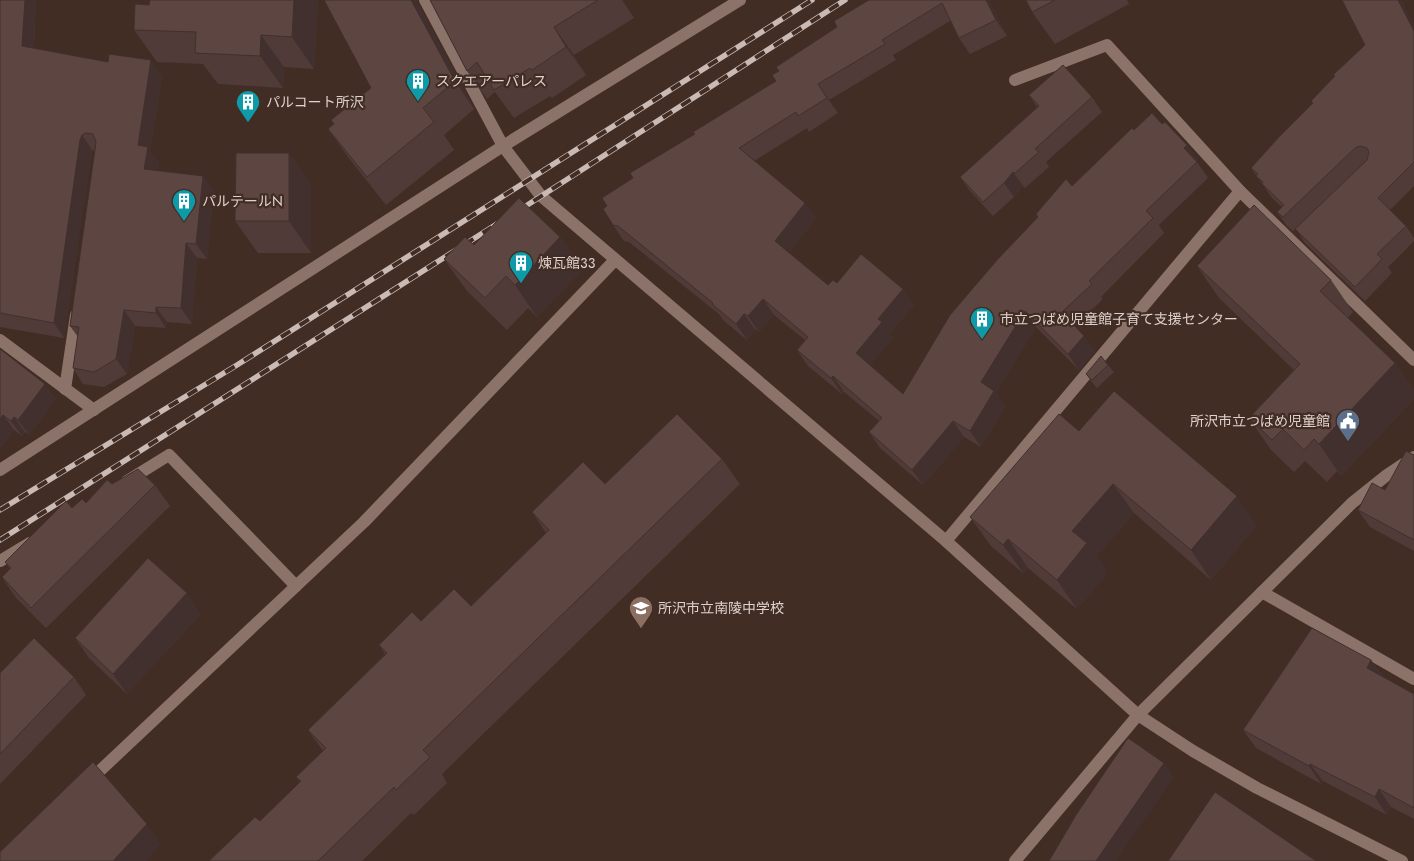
<svg xmlns="http://www.w3.org/2000/svg" width="1414" height="861" viewBox="0 0 1414 861" font-family="Jost,'Noto Sans JP',sans-serif">
  <style>
    .lines { fill: none; stroke-linecap: round; stroke-linejoin: round }
    .service { stroke: #8c736a; stroke-width: 12 }
    .minor { stroke: #8c736a; stroke-width: 12 }
    .tertiary { stroke: #8c736a; stroke-width: 12 }
    .rail-casing { stroke: #c9bab5; stroke-width: 5.5 }
    .rail { stroke: #422d25; stroke-width: 4; stroke-dasharray: 11; stroke-linecap: butt }
    .wall { fill: #503b38 }
    .shaded-wall { fill: #41302e }
    .building { fill: #5d4541; stroke: #41302e }
    .labels { text-anchor: middle; dominant-baseline: central; stroke-width: 4.5; stroke-linejoin: round; paint-order: stroke }
    .poi-label { font-size: 14px; fill: #dfd1cc; stroke: #422d25; text-anchor: start }
  </style>
  <rect width="100%" height="100%" fill="#422d25"/>
  <g class="lines">
    <g class="service">
      <path d="M65,389L76,315"/>
      <path d="M127,481L169,455L296,586"/>
      <path d="M0,561L30,543"/>
      <path d="M1262,592L1414,679"/>
    </g>
    <g class="minor">
      <path d="M1015,80L1107,45L1240,191L1414,360"/>
      <path d="M0,340L94,410"/>
      <path d="M0,470L503,146L740,0"/>
      <path d="M946,541L1240,191"/>
      <path d="M88,782L364,522L615,260"/>
      <path d="M1015,861L1138,715L1352,503L1387,475L1414,457"/>
    </g>
    <path class="tertiary" d="M425,0L503,146L541,196L946,541L1138,715L1193,751L1257,788L1402,861"/>
    <g class="rail-casing">
      <g id="rail">
        <path d="M515,213L845,0"/>
        <path d="M0,510L237,365L812,0"/>
        <path d="M0,540L500,222"/>
      </g>
    </g>
    <use href="#rail" class="rail"/>
  </g>
  <g class="wall">
    <path d="M0,0H36L34,48L162,75L150,151L159,162L157,171L203,176L214,191L207,259L197,258L192,324L167,322L166,328L135,326L127,374L104,387L83,384L73,368L78,337L70,326L95,149L93,151L91,155L64,338L0,327Z"/>
    <path d="M150,0H317L318,1L314,69L284,67L283,88L218,84L203,64L157,62L134,30L149,5Z"/>
    <path d="M430,0H623L634,18L574,55L586,75L552,98L550,96L514,118L495,92L487,99L467,71Z"/>
    <path d="M869,0H989L1007,36L970,54L959,38L950,21L893,55L896,60L829,100L838,113L809,132L807,128L754,161L805,203L816,218L789,253L828,285L837,283L903,289L914,305L890,334L893,338L870,365L903,394L1038,217L1036,214L1072,186L1134,130L1162,124L1187,145L1198,160L1197,162L1208,178L1159,225L1164,233L1101,297L1103,299L1075,326L1084,336L1095,351L1079,370L1036,327L996,393L1005,407L981,447L964,437L923,485L880,448L869,432L879,421L844,392L842,394L808,366L797,350L805,340L774,315L759,332L755,329L747,340L723,320L719,314L629,242L624,241L613,225L607,206L633,178L695,134L776,81Z"/>
    <path d="M1026,0H1127L1129,4L1055,44L1032,12Z"/>
    <path d="M1342,0H1401L1414,26V186L1390,210L1406,226L1414,238V241L1388,267L1392,273L1365,301L1305,243L1296,229L1293,231L1287,226L1277,212L1282,207L1272,198L1251,168L1313,104L1311,101L1365,45Z"/>
    <path d="M418,4L474,109L444,135L454,150L386,205L348,157L328,129L334,124L331,120L371,88Z"/>
    <path d="M1029,95L1092,97L1102,112L1046,162L1049,167L1025,188L1023,186L1014,197L993,216L970,191L960,177L1037,107Z"/>
    <path d="M289,153L311,185V253H258L235,221Z"/>
    <path d="M560,237L583,269L537,317L528,308L507,330L467,291L444,259Z"/>
    <path d="M1197,266L1331,280L1353,312L1348,318L1395,363L1414,390V399L1341,476L1337,471L1327,482L1305,461L1294,472L1271,450L1249,418L1294,370L1219,298Z"/>
    <path d="M0,349L56,399L29,435L25,432L22,436L14,430L2,447L0,446Z"/>
    <path d="M1108,365L1114,372L1097,388L1091,381L1086,374Z"/>
    <path d="M1079,431L1257,525L1211,580L1134,513L1097,556L1108,573L1077,609L1028,568L1024,574L991,546L970,517Z"/>
    <path d="M1414,455V551L1370,527L1358,510L1385,490Z"/>
    <path d="M722,459L740,484L442,774L447,783L414,815L411,813L362,861H209L260,821L300,782L296,777L323,751L308,730L385,654L379,645L421,621L471,606L546,533L532,512L605,484Z"/>
    <path d="M112,484L155,485L170,506L46,628L16,598L2,577L10,569L5,562L72,508L86,503Z"/>
    <path d="M201,614L127,694L89,658L75,638Z"/>
    <path d="M1371,660L1383,677L1414,694V819L1391,807L1387,815L1323,781L1321,784L1256,748L1243,730Z"/>
    <path d="M0,673L74,677L86,695L0,784Z"/>
  </g>
  <g class="shaded-wall">
    <path d="M25,0H36L33,62L22,46Z"/>
    <path d="M294,0H317L318,1L314,69L292,37Z"/>
    <path d="M411,0H417L418,4L474,109L455,81Z"/>
    <path d="M622,0H623L634,18Z"/>
    <path d="M986,0H989L1007,36L996,20Z"/>
    <path d="M1398,0H1401L1414,26V31Z"/>
    <path d="M554,27L574,55L586,75L566,47Z"/>
    <path d="M261,35L284,67L283,88L260,56Z"/>
    <path d="M151,60L162,75L150,151L159,162L155,185L144,169L138,145Z"/>
    <path d="M818,84L829,100L838,113L827,98Z"/>
    <path d="M82,135L93,151L91,155L64,338L54,323L80,140Z"/>
    <path d="M1187,145L1198,160L1195,164L1184,148Z"/>
    <path d="M289,153L311,185V253L289,221Z"/>
    <path d="M1013,172L1023,186L1014,197L1004,183Z"/>
    <path d="M203,176L214,191L207,259L196,244Z"/>
    <path d="M805,203L816,218L786,257L775,241Z"/>
    <path d="M560,237L583,269L537,317L515,285Z"/>
    <path d="M186,243L197,258L192,324L181,308Z"/>
    <path d="M903,289L914,305L890,334L893,338L867,369L856,353L878,319Z"/>
    <path d="M763,299L774,315L759,332L748,316Z"/>
    <path d="M156,307L167,322L166,328L156,313Z"/>
    <path d="M124,310L135,326L127,374L116,359Z"/>
    <path d="M1025,311L1036,327L996,393L1005,407L981,447L970,431L981,382Z"/>
    <path d="M744,314L755,329L747,340L736,324Z"/>
    <path d="M1084,336L1095,351L1079,370L1068,354Z"/>
    <path d="M1395,363L1414,390V399L1341,476L1319,444Z"/>
    <path d="M833,376L844,392L842,394L831,378Z"/>
    <path d="M45,384L56,399L29,435L18,420Z"/>
    <path d="M3,415L14,430L2,447L0,445V419Z"/>
    <path d="M14,417L25,432L22,436L11,421Z"/>
    <path d="M953,421L964,437L923,485L912,470Z"/>
    <path d="M1113,484L1134,513L1097,556L1108,573L1077,609L1057,580L1072,531Z"/>
    <path d="M1237,496L1257,525L1211,580L1191,550Z"/>
    <path d="M1008,539L1028,568L1024,574L1003,545Z"/>
    <path d="M187,593L201,614L127,694L113,674Z"/>
    <path d="M1371,660L1383,678L1367,668Z"/>
    <path d="M1164,763L1174,777L1116,861H1096Z"/>
    <path d="M1310,764L1323,781L1321,784L1309,766Z"/>
    <path d="M1379,789L1391,807L1387,815L1375,797Z"/>
    <path d="M147,824L161,844L146,861H113Z"/>
  </g>
  <g class="building">
    <path d="M0,0H25L22,46L108,62L109,54L151,60L138,145L148,147L144,169L203,176L196,244L186,243L181,308L156,307V313L124,310L116,359L94,372L73,368L79,327L70,326L96,142L93,134L86,133L82,135L80,140L54,323L0,313Z"/>
    <path d="M150,0H294L292,37L261,35L260,56L195,53L196,32L134,30L135,4L149,5Z"/>
    <path d="M324,0H411L455,81L423,108L434,122L367,177L328,129L334,124L331,120L371,88Z"/>
    <path d="M430,0H598L554,27L566,47L532,70L530,68L494,90L477,62L467,71Z"/>
    <path d="M869,0H986L996,20L959,38L942,3L882,40L885,44L818,84L827,98L798,116L796,112L739,148L805,203L775,241L828,285L833,280L837,283L861,254L903,289L878,319L882,322L856,353L903,394L950,315L998,259L1038,217L1036,214L1066,179L1072,186L1132,128L1134,130L1152,113L1162,124L1165,122L1187,145L1184,148L1197,162L1146,211L1153,218L1089,281L1092,284L1062,312L1084,336L1068,354L1025,311L981,382L994,391L970,431L953,421L912,470L869,432L882,418L833,376L831,378L797,350L808,337L763,299L748,316L744,314L736,324L712,304L713,303L618,226L613,225L603,209L607,206L602,198L633,178L630,173L695,134L693,132L776,81L772,75L779,71L776,67L837,27L834,21Z"/>
    <path d="M1026,0H1055L1032,12Z"/>
    <path d="M1342,0H1398L1414,31V162L1378,198L1406,226L1377,254L1382,259L1355,287L1295,229L1367,160L1369,152L1367,148L1360,146L1355,148L1283,217L1277,212L1284,205L1262,184L1263,182L1256,176L1258,174L1251,168L1278,138L1313,103L1311,101L1335,76L1333,75L1365,45Z"/>
    <path d="M1063,65L1092,97L1035,149L1039,152L1015,173L1013,172L1004,183L983,202L960,177L1039,106L1029,95Z"/>
    <path d="M236,153H289V221H235Z"/>
    <path d="M519,198L560,237L515,285L506,276L485,298L444,259L465,237L474,245Z"/>
    <path d="M1254,205L1331,280L1320,291L1395,363L1319,444L1314,439L1304,450L1283,429L1272,440L1249,418L1300,364L1197,266Z"/>
    <path d="M0,349L45,384L18,420L14,417L11,421L3,415L0,419Z"/>
    <path d="M1101,356L1108,365L1092,380L1086,374Z"/>
    <path d="M1114,391L1237,496L1191,550L1113,484L1072,531L1087,543L1057,580L1008,539L1003,545L970,517L1059,414L1079,431Z"/>
    <path d="M677,414L722,459L423,750L430,757L396,790L394,787L318,861H209L255,817L260,821L301,781L296,777L326,748L308,730L387,653L379,645L412,612L421,621L454,589L471,606L549,530L532,512L583,462L605,484Z"/>
    <path d="M1406,451L1414,455V540L1358,510L1372,483L1385,490Z"/>
    <path d="M138,469L155,485L31,608L2,577L11,568L5,562L66,501L72,508L82,499L86,503L107,480L112,484Z"/>
    <path d="M148,558L187,593L113,674L75,638Z"/>
    <path d="M1312,628L1371,660L1367,668L1414,694V808L1379,789L1375,797L1310,764L1309,766L1243,730Z"/>
    <path d="M34,638L74,677L0,754V673Z"/>
    <path d="M1128,738L1164,763L1096,861H1049L1076,815Z"/>
    <path d="M93,762L147,824L113,861H0V852Z"/>
    <path d="M1215,792L1316,861H1168Z"/>
  </g>
  <defs>
    <g id="building-pin" transform="scale(1.25)"><path d="M0 17L-7.5 6A9.5 9.5 0 1 1 7.5 6Z" fill="#0f9aa8" stroke="#422d25"/><path d="M-4-6H4V6H1V3H-1V6H-4ZM-2.5-4.3h1.7v1.8h-1.7ZM.8-4.3h1.7v1.8H.8ZM-2.5-1h1.7V.8h-1.7ZM.8-1h1.7V.8H.8Z" fill="#fff"/></g>
    <g id="civic-pin" transform="scale(1.25)"><path d="M0 17L-7.5 6A9.5 9.5 0 1 1 7.5 6Z" fill="#5c6f8a" stroke="#422d25"/><path d="M-.6-6.5H3V-4.5H.6V-3L4-1V1h2V6H-6V1h2V-1L-.6-3ZM-1.2 2.5V6h2.4V2.5Z" fill="#fff"/></g>
    <g id="school-pin" transform="scale(1.25)"><path d="M0 17L-7.5 6A9.5 9.5 0 1 1 7.5 6Z" fill="#8d6e63" stroke="#422d25"/><path d="M0-5L7-2L0 1L-7-2ZM-4 1L0 2.5L4 1V4Q0 6-4 4Z" fill="#fff"/></g>
  </defs>
  <g fill-rule="evenodd">
    <use href="#building-pin" x="418" y="81"/>
    <use href="#building-pin" x="248" y="102"/>
    <use href="#building-pin" x="184" y="201"/>
    <use href="#building-pin" x="521" y="263"/>
    <use href="#building-pin" x="982" y="319"/>
    <use href="#civic-pin" x="1348" y="421"/>
    <use href="#school-pin" x="641" y="608"/>
  </g>
  <g class="labels">
    <g class="poi-label">
      <text x="436" y="81">スクエアーパレス</text>
      <text x="266" y="102">パルコート所沢</text>
      <text x="202" y="201">パルテールN</text>
      <text x="538" y="263">煉瓦館33</text>
      <text x="1000" y="319">市立つばめ児童館子育て支援センター</text>
      <text x="1330" y="421" text-anchor="end">所沢市立つばめ児童館</text>
      <text x="658" y="608">所沢市立南陵中学校</text>
    </g>
  </g>
</svg>
